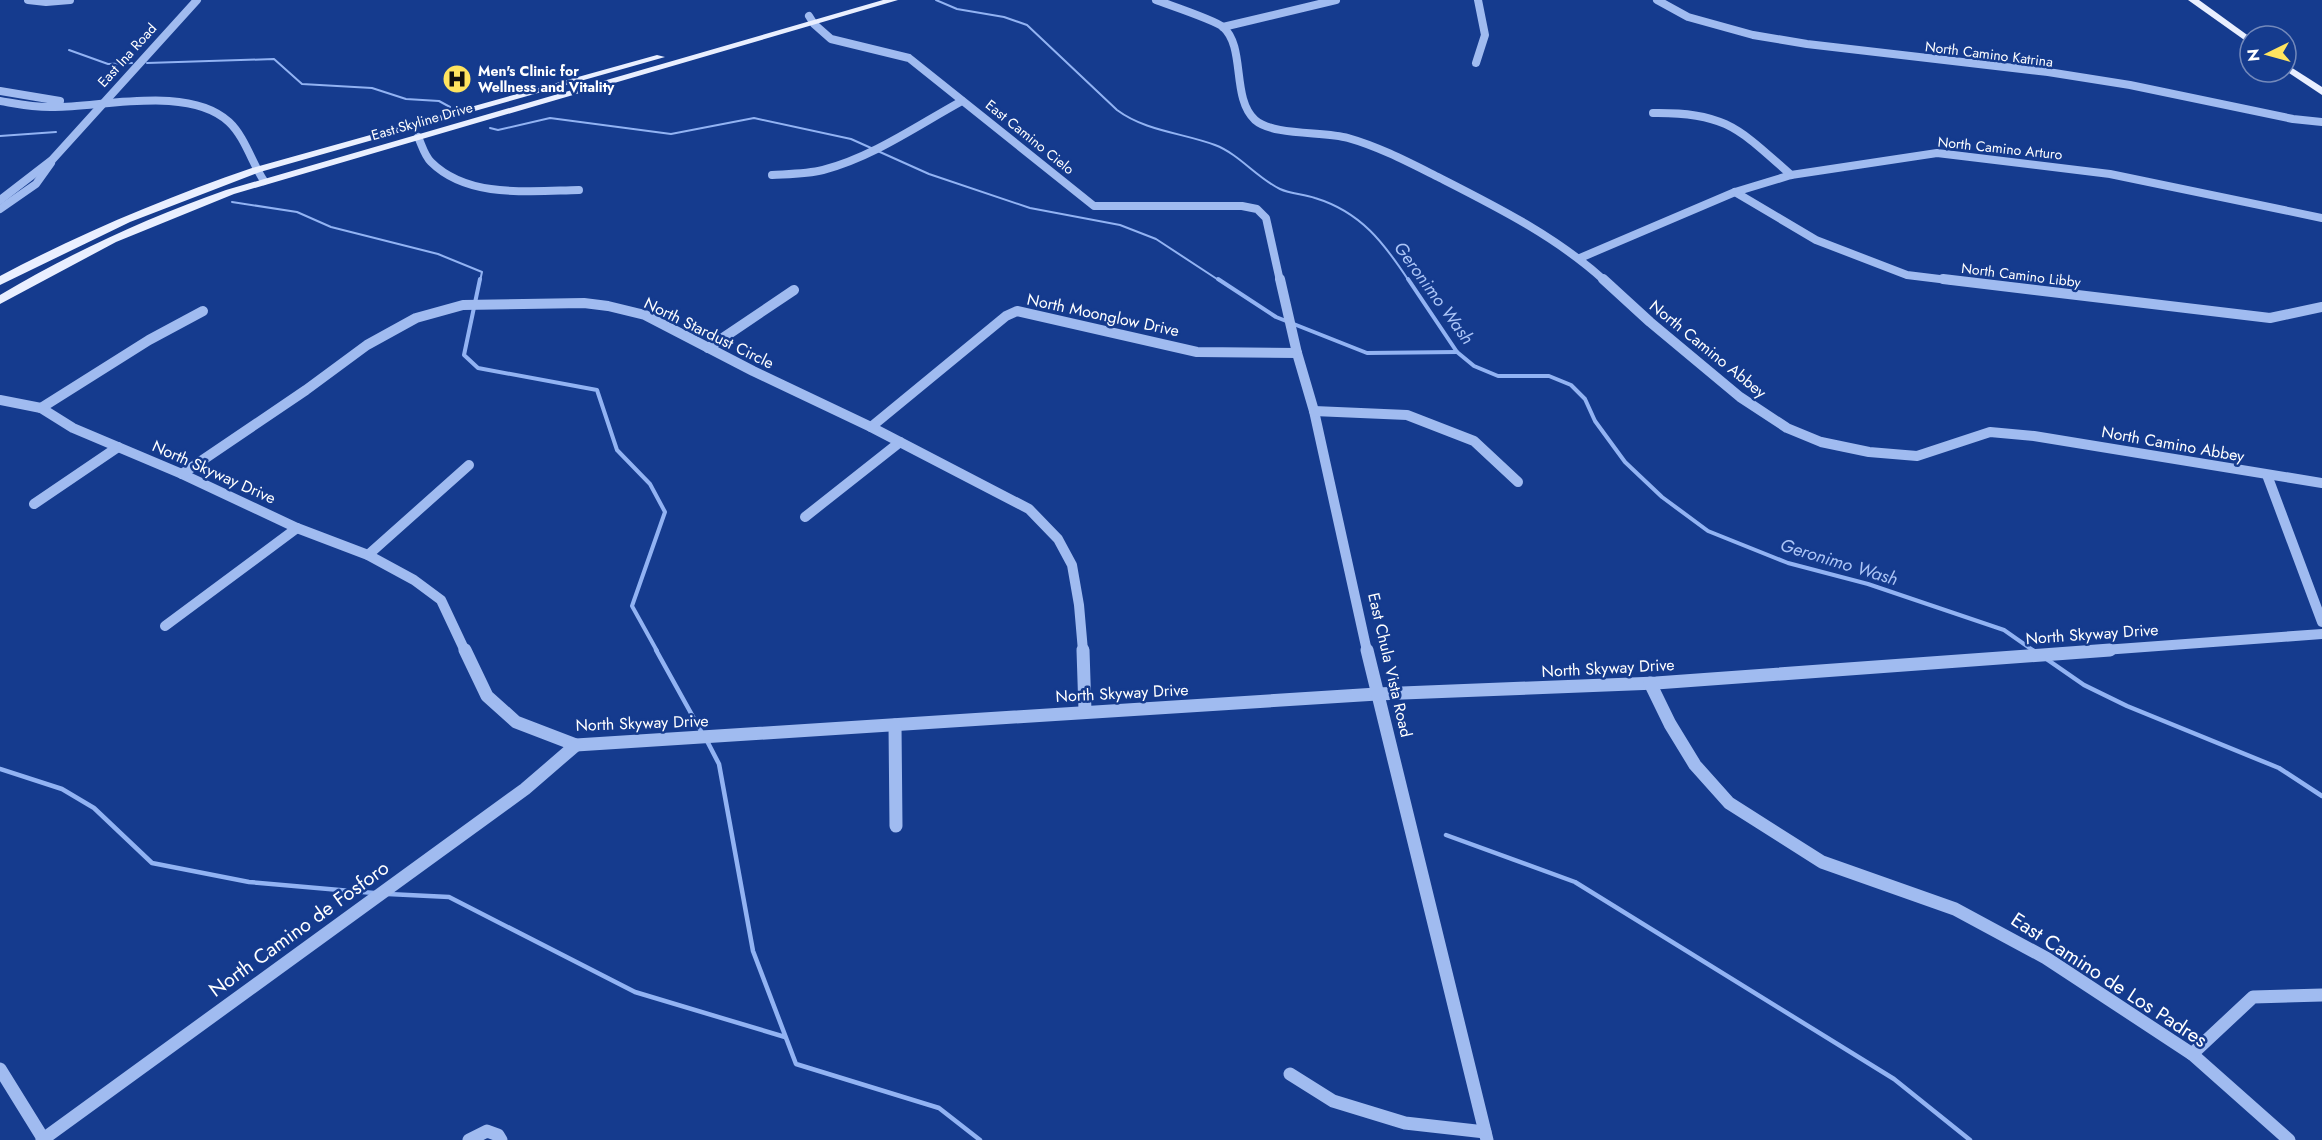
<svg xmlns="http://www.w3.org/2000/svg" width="2322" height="1140" viewBox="0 0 2322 1140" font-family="Jost,sans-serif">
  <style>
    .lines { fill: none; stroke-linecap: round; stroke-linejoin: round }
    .stream-far2 { stroke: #92b3f3; stroke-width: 2 }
    .stream-far1 { stroke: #92b3f3; stroke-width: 4 }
    .stream { stroke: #92b3f3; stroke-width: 4.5 }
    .minor-far2 { stroke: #a0bbf0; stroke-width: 8 }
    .minor-far1 { stroke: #a0bbf0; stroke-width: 10 }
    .minor { stroke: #a0bbf0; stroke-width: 13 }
    .major { fill: #e9efff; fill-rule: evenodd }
    .labels { text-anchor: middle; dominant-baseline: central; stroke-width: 5; stroke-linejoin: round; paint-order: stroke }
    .far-street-label { font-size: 14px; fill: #fff; stroke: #153b8e }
    .far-poi-label { font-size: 14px; font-weight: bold; fill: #fff; stroke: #153b8e; text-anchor: start }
    .street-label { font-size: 16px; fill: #fff; stroke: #153b8e }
    .water-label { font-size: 18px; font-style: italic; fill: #acc5f7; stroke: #153b8e }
    .near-street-label { font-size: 20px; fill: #fff; stroke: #153b8e }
  </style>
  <rect width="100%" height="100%" fill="#153b8e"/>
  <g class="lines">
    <g class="stream-far2">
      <path d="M936,0L957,9L1004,17L1027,25L1117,110C1145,131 1183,133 1215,145C1239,154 1257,178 1280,189C1291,194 1304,194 1315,198C1361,212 1384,243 1409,281"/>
      <path d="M69,50L108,64L132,63"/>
      <path d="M147,63L274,59L302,84L372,88L406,99L439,101L450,107"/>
      <path d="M490,128L498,130L550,118L671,134L754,118L851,139L929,174L1030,208L1120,225L1156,239L1220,281"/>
      <path d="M0,136L56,132"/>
      <path d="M232,202L297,212L331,227L438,254L482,272L480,281"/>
    </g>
    <g class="stream-far1">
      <path d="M480,279L464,355L478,368L597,390L617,450L650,484L665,512L632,606L657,651"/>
      <path d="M1218,279L1276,317L1367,353L1457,352"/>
      <path d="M1408,279L1457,352L1474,366L1498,376H1549L1571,385L1585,399L1595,421L1625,462L1662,497L1708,531L1788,563L1868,584L2004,630L2034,651"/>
    </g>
    <g class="stream">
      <path d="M656,650L702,733"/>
      <path d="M2032,650L2034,651"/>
      <path d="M2045,658L2084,685L2127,706L2279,768L2322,796"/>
      <path d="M706,739L719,764L753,951L796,1064L939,1108L980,1140"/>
      <path d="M0,769L62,789L94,808L152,863L249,882L374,893"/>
      <path d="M1446,835L1575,882L1894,1079L1970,1140"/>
      <path d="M388,894L449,897L635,992L785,1037"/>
    </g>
    <g class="minor-far2">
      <path d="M28,0L46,2L70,0"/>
      <path d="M1156,0C1169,5 1215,20 1223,27C1246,47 1231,98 1255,120C1273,136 1325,131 1348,138C1380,147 1410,163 1440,178C1497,207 1557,237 1605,281"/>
      <path d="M1657,0L1688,17L1753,35L1807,44L2048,72L2130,85L2293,119L2322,122"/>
      <path d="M809,16L814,24L831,39L909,58L1094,206H1242L1257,209L1266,218L1280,281"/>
      <path d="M1223,27L1336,0"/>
      <path d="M1476,63L1485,35L1478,0"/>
      <path d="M0,91L60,101"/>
      <path d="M0,101C18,104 36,108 55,107C103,107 189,85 229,122C245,137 252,163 264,181"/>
      <path d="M1653,113C1726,112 1739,129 1791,175"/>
      <path d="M418,137C422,145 424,155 431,162C468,199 531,191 579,190"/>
      <path d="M772,175C789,174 807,174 823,170C873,157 918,125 962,101"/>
      <path d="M1735,192L1816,240L1907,275L1956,281"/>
      <path d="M0,200L52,160L197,0"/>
      <path d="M0,209L36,184L51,163"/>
      <path d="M1580,258L1735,192L1791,175L1937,153L2110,174L2322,218"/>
    </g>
    <g class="minor-far1">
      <path d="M1280,279L1297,353L1314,411L1367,651"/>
      <path d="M1603,279L1650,322L1740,397L1787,428L1821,442L1869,452L1917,456L1990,432L2034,436L2322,483"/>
      <path d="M1943,279L2270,318L2322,307"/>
      <path d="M708,348L794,290"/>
      <path d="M0,400L41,408L73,428L182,474L297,528L368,555L414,580L441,600L465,651"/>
      <path d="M41,408L149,340L203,311"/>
      <path d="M1314,411L1407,415L1474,441L1518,482"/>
      <path d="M871,427L1006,316L1017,311L1197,352L1297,353"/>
      <path d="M182,474L306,390L367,345L416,318L463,305L584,303L608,306L645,315L753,371L871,427L1029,509L1058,539L1072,565L1079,605L1083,651"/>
      <path d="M2267,475L2322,622"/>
      <path d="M34,504L118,447"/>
      <path d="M805,517L900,442"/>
      <path d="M368,555L469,465"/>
      <path d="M165,626L297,528"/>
      <path d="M2090,651L2322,634"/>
    </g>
    <g class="minor">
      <path d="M465,650L487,696L516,722L576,745L1377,694L1656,683L2110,650"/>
      <path d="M1083,650L1085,711"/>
      <path d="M1367,650L1487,1140"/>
      <path d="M1650,683L1670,724L1695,765L1729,803L1822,862L1955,909L2046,958L2192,1054L2289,1140"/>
      <path d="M895,725L896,826"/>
      <path d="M2192,1054L2253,997L2322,995"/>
      <path d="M0,1069L44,1140"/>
      <path d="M1290,1074L1333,1101L1405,1123L1485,1132"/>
      <path d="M42,1140L525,789L576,745"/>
      <path d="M469,1140L487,1131L498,1135L501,1140"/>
    </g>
    <g class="major">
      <path d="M883,0H898L234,194L116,242L0,304V295C72,252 147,218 226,190Z"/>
      <path d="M2188,0H2199L2250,37V44Z"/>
      <path d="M657,55L665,57L260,172L130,222L0,285V276C81,233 165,198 252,168Z"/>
      <path d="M2286,64L2322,87V95L2286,71Z"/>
    </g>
  </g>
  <defs>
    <g id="hospital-disc" transform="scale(1.5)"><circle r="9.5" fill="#ffe45f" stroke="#153b8e"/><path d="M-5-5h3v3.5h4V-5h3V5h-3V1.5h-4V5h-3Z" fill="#111"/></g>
  </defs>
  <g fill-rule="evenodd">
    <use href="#hospital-disc" x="457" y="79"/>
  </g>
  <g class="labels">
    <g class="far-street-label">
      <text transform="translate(1989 54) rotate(7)">North Camino Katrina</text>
      <text transform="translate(127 55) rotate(-48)">East Ina Road</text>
      <text transform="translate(422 121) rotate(-16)">East Skyline Drive</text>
      <text transform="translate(1030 137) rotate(39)">East Camino Cielo</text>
      <text transform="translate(2000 148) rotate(6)">North Camino Arturo</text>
      <text transform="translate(2021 275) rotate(7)">North Camino Libby</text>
    </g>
    <g class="far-poi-label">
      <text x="478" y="71">Men's Clinic for<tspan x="478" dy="16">Wellness and Vitality</tspan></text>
    </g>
    <g class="street-label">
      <text transform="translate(1103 315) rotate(12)">North Moonglow Drive</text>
      <text transform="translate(709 333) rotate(26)">North Stardust Circle</text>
      <text transform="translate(1708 349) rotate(39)">North Camino Abbey</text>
      <text transform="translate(2173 444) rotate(10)">North Camino Abbey</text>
      <text transform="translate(214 472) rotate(24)">North Skyway Drive</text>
      <text transform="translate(2092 634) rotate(-4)">North Skyway Drive</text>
      <text transform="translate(1390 665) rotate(77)">East Chula Vista Road</text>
      <text transform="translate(1608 668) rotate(-3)">North Skyway Drive</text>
      <text transform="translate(1122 693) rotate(-3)">North Skyway Drive</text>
      <text transform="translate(642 723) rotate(-2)">North Skyway Drive</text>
    </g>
    <g class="water-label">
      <text transform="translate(1434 293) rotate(54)">Geronimo Wash</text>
      <text transform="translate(1839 562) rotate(17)">Geronimo Wash</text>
    </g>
    <g class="near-street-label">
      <text transform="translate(299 929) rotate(-36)">North Camino de Fosforo</text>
      <text transform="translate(2109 980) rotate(33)">East Camino de Los Padres</text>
    </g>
  </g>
  <g transform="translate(2268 54) rotate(265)"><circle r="28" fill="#153b8e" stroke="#7389bb" stroke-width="1.5"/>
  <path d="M0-4.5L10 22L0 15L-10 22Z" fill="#ffe45f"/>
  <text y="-9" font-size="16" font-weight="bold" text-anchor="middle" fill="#ffffff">N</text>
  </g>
</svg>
